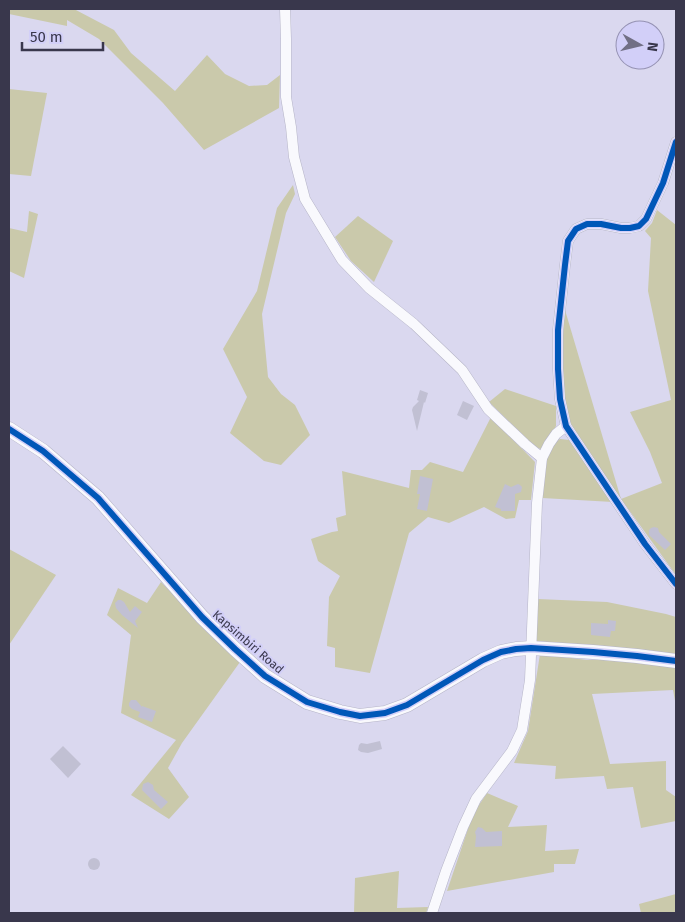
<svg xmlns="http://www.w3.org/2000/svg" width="685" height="922" viewBox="0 0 685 922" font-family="'Fira Sans',sans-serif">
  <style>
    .green { fill: #cac9ab }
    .building { fill: #c1c0d3 }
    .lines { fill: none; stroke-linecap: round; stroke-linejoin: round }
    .street-casing { stroke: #b6b5c8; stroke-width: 11 }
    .secondary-casing { stroke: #b6b5c8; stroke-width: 15 }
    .street { stroke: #f9f9fd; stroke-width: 10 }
    .secondary { stroke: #f9f9fd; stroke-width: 14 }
    .cycleway-casing { stroke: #d2cff8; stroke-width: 9 }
    .cycleway { stroke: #0057b8; stroke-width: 6 }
    .labels { text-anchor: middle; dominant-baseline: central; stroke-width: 4; stroke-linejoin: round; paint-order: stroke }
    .street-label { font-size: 12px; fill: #39374c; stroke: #d2cff8 }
  </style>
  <rect width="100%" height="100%" fill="#dad8ef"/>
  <g class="green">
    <path d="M9,9H74L114,30L131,53L175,91L207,55L225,74L249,86L267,85L280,75L279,108L204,150L163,103L99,39L67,20V26L9,14Z"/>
    <path d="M9,89L47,93L31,176L9,174Z"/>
    <path d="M293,185L295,194L286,213L262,314L268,377L281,394L295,405L310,435L281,465L264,461L230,433L247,397L223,349L257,291L277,208Z"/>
    <path d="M657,210L676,225L675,239L676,240V575L621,499L568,422L563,387L562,348L565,310L621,499L662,483L650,452L630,412L671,400L648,291L651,238L645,231L652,223Z"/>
    <path d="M29,211L38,214L24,278L9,271V228L27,232Z"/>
    <path d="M358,216L393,241L374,282L351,261L335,237Z"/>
    <path d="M505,389L556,406V426L542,449L536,448L489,402Z"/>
    <path d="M491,417L535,462L531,500H519L515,518L506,519L484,507L449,523L428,517L409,533L370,673L335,667V648L327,646L329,597L340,576L318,561L311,539L332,532L338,531L336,518L346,515L342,471L409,488L411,470H422L430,462L463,472Z"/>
    <path d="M560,439L569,440L613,502L542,498L546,461L553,444Z"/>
    <path d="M9,549L56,575L9,645Z"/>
    <path d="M161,582L240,662L182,743L168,768L189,797L169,819L131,795L176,740L121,713L131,635L107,615L118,588L147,603Z"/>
    <path d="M538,599L607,602L666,614L676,617V654L536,641Z"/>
    <path d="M540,654L587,660L609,659L676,667V706L673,690L592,694L610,764L666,761V790L676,797V821L641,828L633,787L607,789L604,776L555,779L556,766L514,763L528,731Z"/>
    <path d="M487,793L518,806L508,827L547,825L545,851L579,849L575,864H554V872L447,891L473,814Z"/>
    <path d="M399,871L397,908L428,907L426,913H354L355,878Z"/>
    <path d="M676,894V913H641L639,904Z"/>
  </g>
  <g class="building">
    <path d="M420,390L428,393L425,403L424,402L417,431L412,410L413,407L419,401L417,400Z"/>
    <path d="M463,401L474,406L467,420L457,415Z"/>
    <path d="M420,476L433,479L427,511L417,509L420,494H417Z"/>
    <path d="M505,484L511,487L518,484L520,485L522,487L521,492L515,494V511H501V509L495,507Z"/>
    <path d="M654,527L658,528L659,532L671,544L665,550L649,535V530L651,528Z"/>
    <path d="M118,600H121L124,602L130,612L135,606L142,612L135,621L138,628L122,615L116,608L115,603Z"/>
    <path d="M608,620L616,621L615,631H611L610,637L591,635V623L608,624Z"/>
    <path d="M131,700H136L142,707V706L156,711L152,722L138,717L140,712L132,709L129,706V703Z"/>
    <path d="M380,741L382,749L368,753L361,752L358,750L359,745L361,743L367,744Z"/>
    <path d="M63,746L81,764L68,778L50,759Z"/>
    <path d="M148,782L153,785L154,790L168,802L161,809L142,790L143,784Z"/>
    <path d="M478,827L482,828L486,832L502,831V846L475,847L476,836L475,832Z"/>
    <circle cx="94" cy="864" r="6"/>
  </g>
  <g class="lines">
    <g class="street-casing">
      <g id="street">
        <path d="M285,9L286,39V97L291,127L294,157L305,199L342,260L369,288L414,324L462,370L488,409L525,444L542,458"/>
        <path d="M676,142L663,183L646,219L639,226L630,228H621L601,224H587L576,229L568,241L565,265L558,330V369L560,399L566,426L645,544L676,584"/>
        <path d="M432,913L446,871L463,827L476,799L512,751L522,730L530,680L537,503L542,458L549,444L556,434L566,426"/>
      </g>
    </g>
    <g class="secondary-casing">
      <path id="secondary" d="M9,429L43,451L98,498L202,617L235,649L265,676L307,702L340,712L360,716L385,713L407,705L483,660L501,652L516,649L531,648L593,652L637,656L676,661"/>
    </g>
    <use href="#street" class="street"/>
    <use href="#secondary" class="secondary"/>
    <g class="cycleway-casing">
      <g id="cycleway">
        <path d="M676,142L663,183L646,219L639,226L630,228H621L601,224H587L576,229L568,241L565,265L558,330V369L560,399L566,426L645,544L676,584"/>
        <path d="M9,429L43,451L98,498L202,617L235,649L265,676L307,702L340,712L360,716L385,713L407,705L483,660L501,652L516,649L531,648L593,652L637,656L676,661"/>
      </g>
    </g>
    <use href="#cycleway" class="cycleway"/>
  </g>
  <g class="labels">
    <g class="street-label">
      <text transform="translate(248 642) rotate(41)">Kapsimbiri Road</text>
    </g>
  </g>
  <rect width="685" height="922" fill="none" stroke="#39374c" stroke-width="20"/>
  <g transform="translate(640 45) rotate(98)"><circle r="24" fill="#d2cff8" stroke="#9592b3"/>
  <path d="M0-4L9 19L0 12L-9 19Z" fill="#716f85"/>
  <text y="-8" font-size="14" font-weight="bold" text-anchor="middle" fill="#39374c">N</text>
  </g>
  <path d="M22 42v8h81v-8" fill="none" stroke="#39374c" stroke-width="2.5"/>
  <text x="30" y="42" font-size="15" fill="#39374c" stroke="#d2cff8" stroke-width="4" paint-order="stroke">50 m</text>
</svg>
